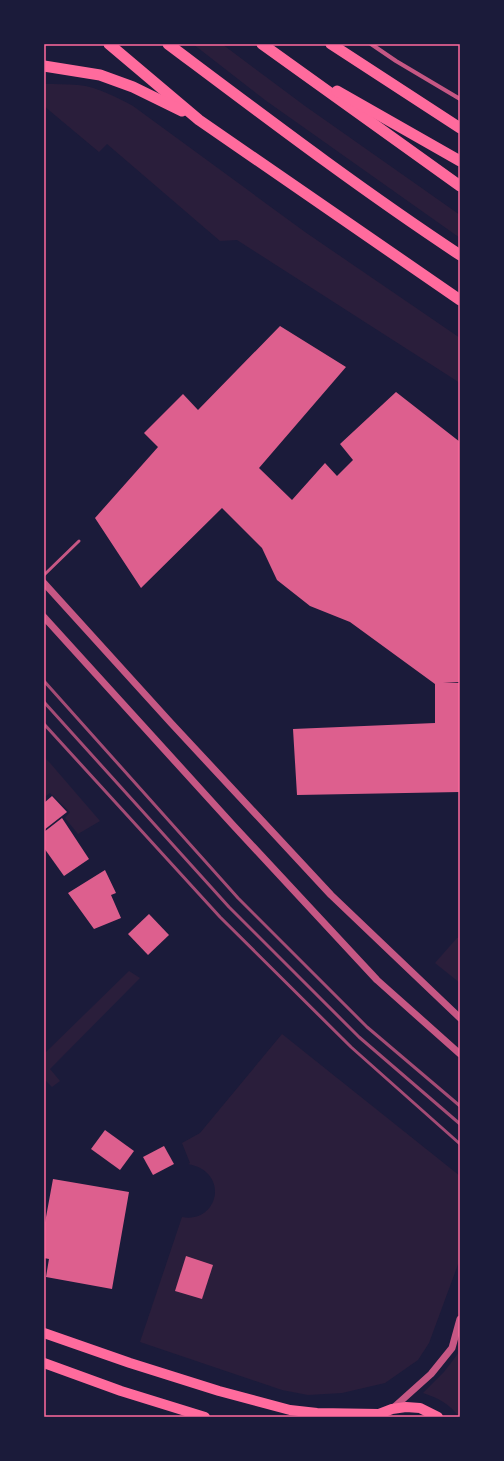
<svg xmlns="http://www.w3.org/2000/svg" width="504" height="1461" viewBox="0 0 504 1461" font-family="'Fira Sans',sans-serif">
  <style>
    .green { fill: #2a1e3b }
    .building { fill: #dd5f8e }
    .lines { fill: none; stroke-linecap: round; stroke-linejoin: round }
    .service { stroke: #c65784; stroke-width: 3 }
    .minor { stroke: #c65784; stroke-width: 4 }
    .tertiary { stroke: #c65784; stroke-width: 7 }
    .primary { stroke: #ff6b9d; stroke-width: 10 }
    .trunk { stroke: #ff6b9d; stroke-width: 11 }
    .rail { stroke: #a44b75; stroke-width: 3 }
    .neatline { fill: none; stroke: #ff6b9d; stroke-width: 1.5 }
  </style>
  <rect width="100%" height="100%" fill="#1b1b3a"/>
  <g class="green">
    <path d="M193,44H222L305,106L460,215V238L265,100Z"/>
    <path d="M44,84C55,84 67,84 78,85C98,87 116,97 133,106L305,232L460,338V383L237,240L220,241L107,144L99,152L44,106Z"/>
    <path d="M44,757L50,763L100,821L78,834L65,818L70,812L50,793L46,796L44,795Z"/>
    <path d="M460,937V983L435,963L457,938Z"/>
    <path d="M129,971L140,978L50,1069L60,1081L52,1087L44,1079V1054Z"/>
    <path d="M282,1034L460,1176V1259L429,1343L418,1360L385,1383L342,1393L308,1395L282,1390L140,1342L182,1217C218,1224 231,1172 188,1164L190,1163L182,1143L200,1133Z"/>
    <path d="M460,1351V1417H459C450,1404 438,1398 423,1393L444,1372Z"/>
  </g>
  <g class="building">
    <path d="M280,326L346,367L259,468L292,500L325,463L337,476L353,460L340,444L396,392L460,442V682L443,683H460V792L297,795L293,729L435,723V684L350,622L310,606L277,580L262,548L222,508L141,588L95,518L158,447L144,433L183,394L198,410Z"/>
    <path d="M52,796L67,812L44,830V803Z"/>
    <path d="M62,818L89,859L64,876L44,848V832Z"/>
    <path d="M105,870L116,893L111,895L121,918L94,929L68,893Z"/>
    <path d="M149,914L169,935L148,955L128,934Z"/>
    <path d="M105,1130L134,1151L120,1170L91,1149Z"/>
    <path d="M164,1146L174,1164L153,1175L143,1157Z"/>
    <path d="M53,1179L129,1192L112,1289L46,1277L49,1259L44,1258V1228Z"/>
    <path d="M186,1256L213,1265L202,1299L175,1291Z"/>
  </g>
  <g class="lines">
    <path class="service" d="M44,575L79,541"/>
    <path class="minor" d="M371,44L396,61L460,99"/>
    <g class="tertiary">
      <path d="M44,583L171,723L331,895L460,1018"/>
      <path d="M44,617L232,824L377,980L460,1054"/>
      <path d="M392,1409L431,1374L452,1348L460,1319"/>
    </g>
    <g class="primary">
      <path d="M44,1333L130,1363L219,1391L290,1410L317,1413L379,1414L392,1409L406,1407L420,1408L438,1417"/>
      <path d="M44,1363L121,1391L205,1417"/>
    </g>
    <g class="trunk">
      <path d="M109,44L199,120L460,300"/>
      <path d="M168,44C264,116 360,189 460,255"/>
      <path d="M262,44L460,186"/>
      <path d="M331,44L460,128"/>
      <path d="M44,66L100,75L133,87L182,111"/>
      <path d="M337,91L460,161"/>
    </g>
    <g class="rail">
      <path d="M44,681L238,898L367,1027L460,1106"/>
      <path d="M44,702L229,907L359,1037L460,1124"/>
      <path d="M44,724L220,917L351,1047L460,1144"/>
    </g>
  </g>
  <rect width="504" height="1461" fill="none" stroke="#1b1b3a" stroke-width="90"/>
  <rect x="45" y="45" width="414" height="1371" class="neatline"/>
</svg>
